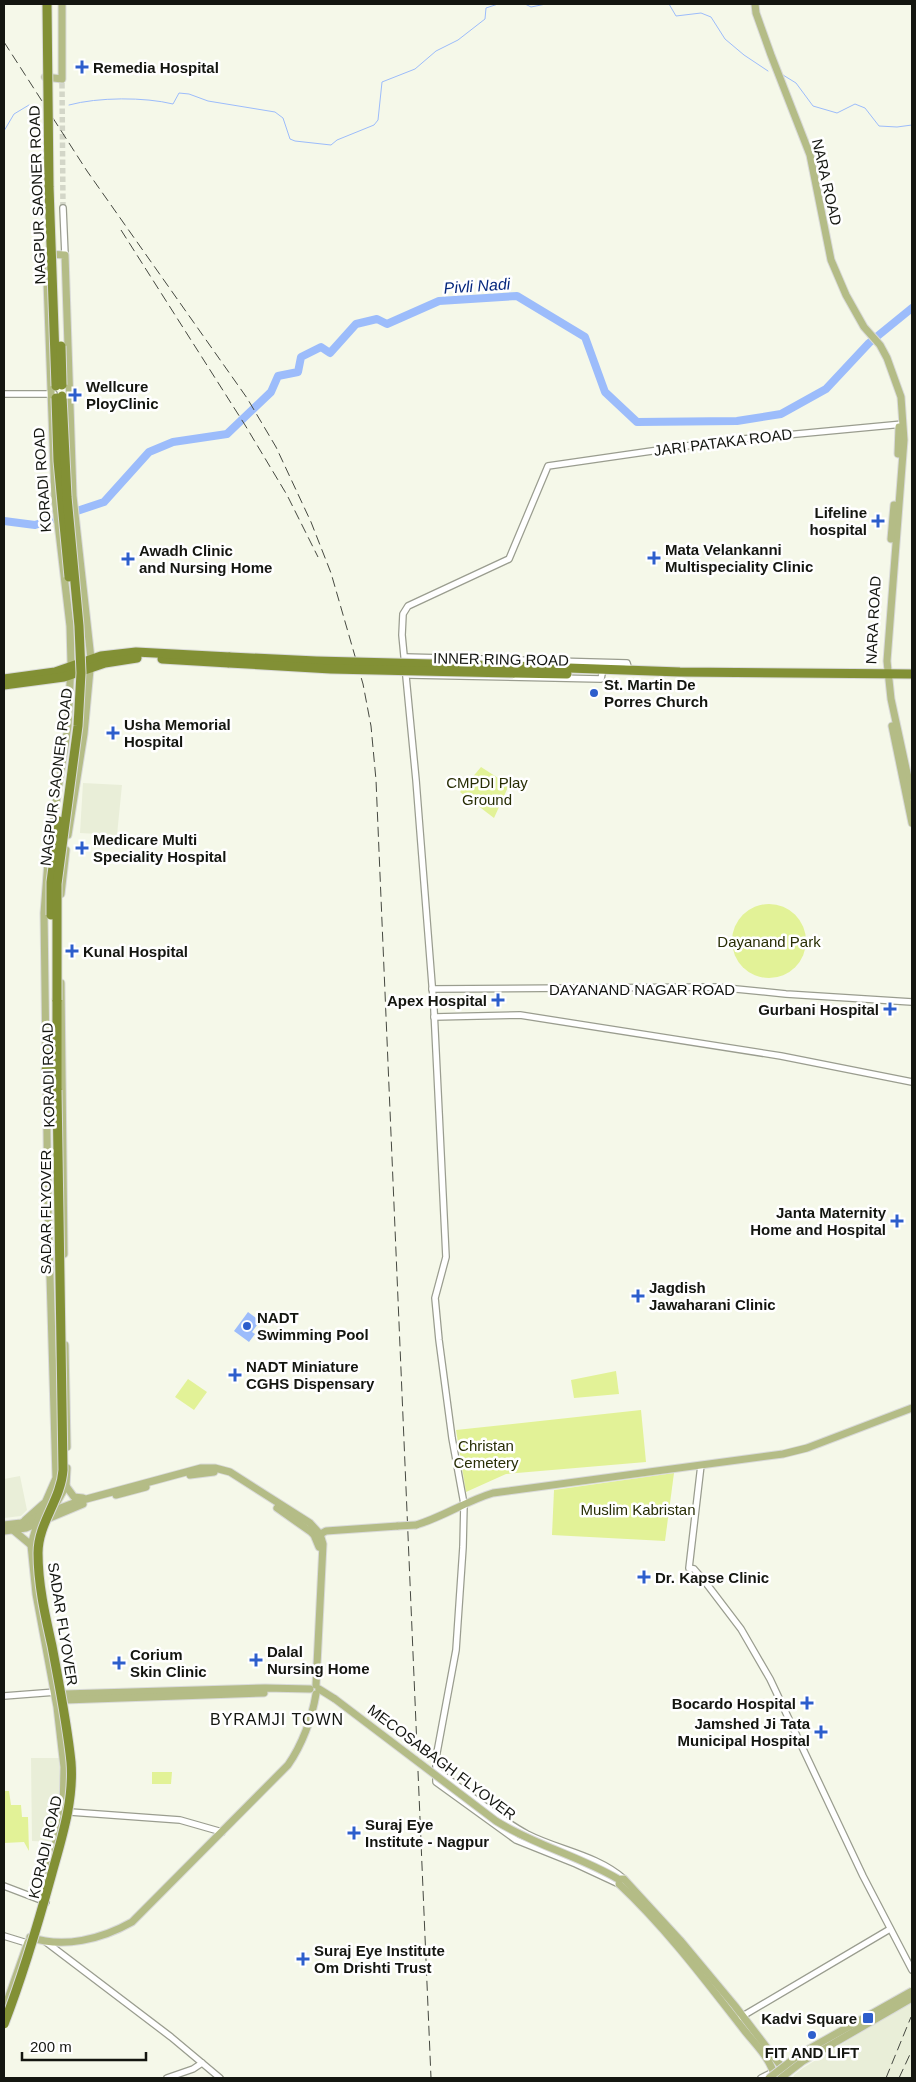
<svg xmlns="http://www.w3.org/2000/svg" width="916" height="2082" viewBox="0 0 916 2082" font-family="Arial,sans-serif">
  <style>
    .built { fill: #e9eed8 }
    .green { fill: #e2f297 }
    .water { fill: #9cbcfb }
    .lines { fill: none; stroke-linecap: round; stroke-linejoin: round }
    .stream { stroke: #9cbcfb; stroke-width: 1 }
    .river { stroke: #9cbcfb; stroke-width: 8 }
    .minor-tunnel { stroke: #d3d6c8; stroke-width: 5.5; stroke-dasharray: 5.5 3; stroke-linecap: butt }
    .minor-casing { stroke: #9a9d8f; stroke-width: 8 }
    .major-casing { stroke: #d9dad9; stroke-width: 9 }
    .highway-casing { stroke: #d9dad9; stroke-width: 11 }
    .minor { stroke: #fff; stroke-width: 5.5 }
    .major { stroke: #b4bc86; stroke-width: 7 }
    .highway { stroke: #829035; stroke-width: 9 }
    .rail { stroke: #454840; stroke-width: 1; stroke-dasharray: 10 5; stroke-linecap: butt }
    .major-bridge-casing { stroke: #d9dad9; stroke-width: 9; stroke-linecap: butt }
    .highway-bridge-casing { stroke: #d9dad9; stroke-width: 11; stroke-linecap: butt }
    .major-bridge { stroke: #b4bc86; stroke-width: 7 }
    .highway-bridge { stroke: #829035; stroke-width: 9 }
    .poi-dot { fill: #2d5ecc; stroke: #fff; stroke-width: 2 }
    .labels { text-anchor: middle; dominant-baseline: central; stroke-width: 5; stroke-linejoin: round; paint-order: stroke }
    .poi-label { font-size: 15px; font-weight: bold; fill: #141610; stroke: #fff; text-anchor: start }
    .street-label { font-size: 15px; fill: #141610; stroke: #fff }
    .park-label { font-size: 15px; fill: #282e05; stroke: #fff }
    .water-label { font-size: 16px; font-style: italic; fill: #06287e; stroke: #fff }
    .neighbourhood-label { font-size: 16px; letter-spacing: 1px; fill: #141610; stroke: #fff }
  </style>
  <rect width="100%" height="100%" fill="#f5f8e9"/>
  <g class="built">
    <path d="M83,783L122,785L117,835L80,833Z"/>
    <path d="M20,1476L27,1510L21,1516L4,1518V1479Z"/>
    <path d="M31,1758H59L61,1795L53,1842L32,1841Z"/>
    <path d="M912,2001V2078H793L794,2075L803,2068Z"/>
  </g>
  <g class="green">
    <path d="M481,767L509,785L494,818L460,792Z"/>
    <circle cx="769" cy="941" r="37"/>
    <path d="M616,1371L619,1394L574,1398L571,1380Z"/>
    <path d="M188,1379L207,1392L194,1410L175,1397Z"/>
    <path d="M641,1410L646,1462L506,1474L466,1492L456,1430Z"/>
    <path d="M674,1473L665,1541L552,1535L554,1490Z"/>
    <path d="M152,1772H172L171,1784H152Z"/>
    <path d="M4,1791H9L11,1805H21L22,1817H28L29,1851L24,1842L4,1843Z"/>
  </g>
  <path class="water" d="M248,1312L260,1321L252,1332L255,1334L249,1342L234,1331Z"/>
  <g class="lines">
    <g class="stream">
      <path d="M525,4L531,7L546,4"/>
      <path d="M669,4L676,16L701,13L711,17L725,39L744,55L768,71"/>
      <path d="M783,75L796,83L813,106L837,113L855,104L865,108L879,126L897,127L912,125"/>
      <path d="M69,105C98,97 145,97 173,104L179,93L189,94L208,101L275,112L283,118L290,139L295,141L331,145L337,140L374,125L378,120L382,82L415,69L436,51L458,40L485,19L486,8L498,4"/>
      <path d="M4,131L14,114L29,105"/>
    </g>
    <path class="river" d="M4,521L35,525L104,502L149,452L173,442L227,434L271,392L278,376L298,372L301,357L321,347L330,353L356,324L377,319L387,324L439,301L517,296L585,337L605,392L637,422L737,421L781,414L826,389L869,343L912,308"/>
    <path class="minor-tunnel" d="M62,83L63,208"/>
    <g class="minor-casing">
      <g id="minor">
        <path d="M63,208L65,255"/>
        <path d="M4,394H54"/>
        <path d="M405,657L627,663L629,670"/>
        <path d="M410,675L601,679L602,674"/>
        <path d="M432,989L716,987L786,994L912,1002"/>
        <path d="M434,1017L520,1015L781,1056L912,1082"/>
        <path d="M701,1465L689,1568L694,1569L706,1583L741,1629L770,1679L863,1876L912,1970"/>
        <path d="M4,1696L56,1692"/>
        <path d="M436,1770C466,1791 494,1816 527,1834C558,1850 597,1855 624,1879"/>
        <path d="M70,1812L180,1820L222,1832"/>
        <path d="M619,1884L576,1864L516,1840L436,1782V1758L456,1650L463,1547L464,1504L452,1438L439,1340L435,1298L446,1257L439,1112L434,1010L416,780L402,635L403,614L408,606L509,559L548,466L721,441L903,424"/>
        <path d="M4,1886L46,1902"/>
        <path d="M4,1936L30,1944"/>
        <path d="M46,1942L171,2037L220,2078"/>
        <path d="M741,2017L890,1929"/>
        <path d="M167,2078L193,2069L202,2063"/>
        <path d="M761,2078L773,2072"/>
      </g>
    </g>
    <g class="major-casing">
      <g id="major">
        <path d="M755,4L756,13L771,55L810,155L831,260L846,295L864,327L880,345L887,358L901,397L904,440L887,661L891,699L912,796"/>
        <path d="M45,77L62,79V4"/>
        <path d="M898,454L899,427"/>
        <path d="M891,539L894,505"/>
        <path d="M892,726L912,823"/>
        <path d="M61,894L66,850"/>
        <path d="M61,983L64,1254"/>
        <path d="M65,1345L67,1447"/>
        <path d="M190,1475L214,1472"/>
        <path d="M66,1486L74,1497L83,1498"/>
        <path d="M116,1495L146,1487"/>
        <path d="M57,1502L66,1486L67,1468"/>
        <path d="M277,1508L311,1532L314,1535L319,1547"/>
        <path d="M25,1520L43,1504"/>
        <path d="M4,1525L21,1523L79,1501L201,1468H215L230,1472L310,1523L320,1534L323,1544L316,1685"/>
        <path d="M416,1525C443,1517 466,1501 493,1493L783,1454L807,1448L912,1408"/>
        <path d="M13,1530L31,1545"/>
        <path d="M4,1531L26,1528L83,1504"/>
        <path d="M317,1536L326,1531L398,1526"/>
        <path d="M319,1689L335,1699"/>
        <path d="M64,1694L265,1688L310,1689"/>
        <path d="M65,1700L264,1693"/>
        <path d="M46,1879L63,1813L64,1767L57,1707L36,1594L31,1545L39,1517L56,1478L48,1209L44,913L49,848L68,726L71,663L70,626L55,498L46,254L65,255L73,496L91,659L84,734L68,835"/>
        <path d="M618,1879H624L680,1940L735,2006L781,2066L783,2078"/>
        <path d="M619,1880V1884C666,1928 705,1980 744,2030C756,2045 771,2059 775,2078"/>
        <path d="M30,1937C63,1949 102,1939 132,1922L288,1765C302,1745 312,1718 316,1694"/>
        <path d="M4,2010L28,1942"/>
      </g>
    </g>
    <g class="highway-casing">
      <g id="highway">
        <path d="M162,659L229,663"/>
        <path d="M513,666L680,672L912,674"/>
        <path d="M513,673L567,674"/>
        <path d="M4,679L55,672L101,656L136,652L230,657"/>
        <path d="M4,685L64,677L105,663L137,658"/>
        <path d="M46,1070H51"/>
        <path d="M57,1090V1000"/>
      </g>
    </g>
    <use href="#minor" class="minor"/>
    <use href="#major" class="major"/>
    <use href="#highway" class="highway"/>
    <g class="rail">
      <path d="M4,42L87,171L247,398L276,447L311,522L331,573L363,684L371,726L376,780L431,2078"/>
      <path d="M121,230L245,425L287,495L318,557"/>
      <path d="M772,2078L793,2061L912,1992"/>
      <path d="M886,2078L911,2017"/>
      <path d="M899,2078L912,2050"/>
    </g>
    <g class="major-bridge-casing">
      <g id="major-bridge">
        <path d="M398,1526L416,1525"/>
        <path d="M335,1699L496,1821C534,1845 579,1856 618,1879"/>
        <path d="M769,2078L800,2054L912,1991"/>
        <path d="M781,2078L803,2061L912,1998"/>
      </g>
    </g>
    <g class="highway-bridge-casing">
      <g id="highway-bridge">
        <path d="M47,4L49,187L56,386"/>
        <path d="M61,346L62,385"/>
        <path d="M56,398L58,461L69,577"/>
        <path d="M230,657L316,661L513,666"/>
        <path d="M229,663L331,669L513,673"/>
        <path d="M51,915V882L59,821"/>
        <path d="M57,1000V884L78,726L81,673L79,626L67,497L62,396"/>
        <path d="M4,2024C23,1975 38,1924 52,1873C62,1837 74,1800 71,1762C67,1723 59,1684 52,1646C45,1615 38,1584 38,1553C38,1523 61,1500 63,1470L57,1090"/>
      </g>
    </g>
    <use href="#major-bridge" class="major-bridge"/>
    <use href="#highway-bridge" class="highway-bridge"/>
  </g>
  <g class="poi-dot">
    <path d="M79.5 59.5h5v5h5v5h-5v5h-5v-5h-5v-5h5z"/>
    <path d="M72.5 387.5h5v5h5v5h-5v5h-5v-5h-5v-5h5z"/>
    <path d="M875.5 513.5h5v5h5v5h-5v5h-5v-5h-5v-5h5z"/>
    <path d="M651.5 550.5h5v5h5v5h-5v5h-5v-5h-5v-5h5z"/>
    <path d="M125.5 551.5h5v5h5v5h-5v5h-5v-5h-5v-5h5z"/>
    <circle cx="594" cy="693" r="5"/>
    <path d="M110.5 725.5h5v5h5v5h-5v5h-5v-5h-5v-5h5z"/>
    <path d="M79.5 840.5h5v5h5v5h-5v5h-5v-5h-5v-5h5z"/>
    <path d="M69.5 943.5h5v5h5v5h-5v5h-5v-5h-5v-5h5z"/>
    <path d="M495.5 992.5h5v5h5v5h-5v5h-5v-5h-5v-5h5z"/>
    <path d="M887.5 1001.5h5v5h5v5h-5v5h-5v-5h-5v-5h5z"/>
    <path d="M894.5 1213.5h5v5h5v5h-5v5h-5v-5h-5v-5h5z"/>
    <path d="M635.5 1288.5h5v5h5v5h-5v5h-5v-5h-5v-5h5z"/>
    <circle cx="247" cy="1326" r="5"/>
    <path d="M232.5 1367.5h5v5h5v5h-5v5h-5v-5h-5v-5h5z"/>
    <path d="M641.5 1569.5h5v5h5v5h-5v5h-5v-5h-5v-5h5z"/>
    <path d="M253.5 1652.5h5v5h5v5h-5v5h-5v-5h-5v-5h5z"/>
    <path d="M116.5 1655.5h5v5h5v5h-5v5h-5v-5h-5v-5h5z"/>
    <path d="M804.5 1695.5h5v5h5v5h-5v5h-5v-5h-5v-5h5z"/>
    <path d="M818.5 1724.5h5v5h5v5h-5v5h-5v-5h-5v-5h5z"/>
    <path d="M351.5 1825.5h5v5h5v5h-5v5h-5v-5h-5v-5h5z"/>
    <path d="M300.5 1951.5h5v5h5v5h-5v5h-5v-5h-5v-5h5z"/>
    <rect x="862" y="2012" width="12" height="12" rx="2.5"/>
    <circle cx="812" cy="2035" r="5"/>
  </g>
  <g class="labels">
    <g class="poi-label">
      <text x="93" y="67">Remedia Hospital</text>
      <text x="86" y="386">Wellcure<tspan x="86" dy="17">PloyClinic</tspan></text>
      <text x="867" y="512" text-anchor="end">Lifeline<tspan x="867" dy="17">hospital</tspan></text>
      <text x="665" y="549">Mata Velankanni<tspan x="665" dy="17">Multispeciality Clinic</tspan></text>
      <text x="139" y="550">Awadh Clinic<tspan x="139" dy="17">and Nursing Home</tspan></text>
      <text x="604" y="684">St. Martin De<tspan x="604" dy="17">Porres Church</tspan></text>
      <text x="124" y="724">Usha Memorial<tspan x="124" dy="17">Hospital</tspan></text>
      <text x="93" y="839">Medicare Multi<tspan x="93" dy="17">Speciality Hospital</tspan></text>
      <text x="83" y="951">Kunal Hospital</text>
      <text x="487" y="1000" text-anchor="end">Apex Hospital</text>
      <text x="879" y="1009" text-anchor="end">Gurbani Hospital</text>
      <text x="886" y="1212" text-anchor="end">Janta Maternity<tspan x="886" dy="17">Home and Hospital</tspan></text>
      <text x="649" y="1287">Jagdish<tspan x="649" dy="17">Jawaharani Clinic</tspan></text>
      <text x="257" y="1317">NADT<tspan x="257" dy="17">Swimming Pool</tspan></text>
      <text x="246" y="1366">NADT Miniature<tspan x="246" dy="17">CGHS Dispensary</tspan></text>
      <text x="655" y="1577">Dr. Kapse Clinic</text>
      <text x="267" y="1651">Dalal<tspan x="267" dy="17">Nursing Home</tspan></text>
      <text x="130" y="1654">Corium<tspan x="130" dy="17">Skin Clinic</tspan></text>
      <text x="796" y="1703" text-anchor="end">Bocardo Hospital</text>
      <text x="810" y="1723" text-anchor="end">Jamshed Ji Tata<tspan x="810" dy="17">Municipal Hospital</tspan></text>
      <text x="365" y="1824">Suraj Eye<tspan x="365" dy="17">Institute - Nagpur</tspan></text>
      <text x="314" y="1950">Suraj Eye Institute<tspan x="314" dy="17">Om Drishti Trust</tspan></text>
      <text x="857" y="2018" text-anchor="end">Kadvi Square</text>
      <text x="812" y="2052" text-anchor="middle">FIT AND LIFT</text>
    </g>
    <g class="street-label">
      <text transform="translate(827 182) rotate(77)">NARA ROAD</text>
      <text transform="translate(37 195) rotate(-92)">NAGPUR SAONER ROAD</text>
      <text transform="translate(723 442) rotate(-7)">JARI PATAKA ROAD</text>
      <text transform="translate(42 480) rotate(-94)">KORADI ROAD</text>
      <text transform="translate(873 620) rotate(-87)">NARA ROAD</text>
      <text transform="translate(501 659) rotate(1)">INNER RING ROAD</text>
      <text transform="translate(56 777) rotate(-83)">NAGPUR SAONER ROAD</text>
      <text x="642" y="989">DAYANAND NAGAR ROAD</text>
      <text transform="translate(48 1075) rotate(-91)">KORADI ROAD</text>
      <text transform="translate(45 1212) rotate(-90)">SADAR FLYOVER</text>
      <text transform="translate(63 1624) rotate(81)">SADAR FLYOVER</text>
      <text transform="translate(442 1762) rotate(37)">MECOSABAGH FLYOVER</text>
      <text transform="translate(45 1847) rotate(-77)">KORADI ROAD</text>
    </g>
    <g class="park-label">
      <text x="487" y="782">CMPDI Play<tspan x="487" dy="17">Ground</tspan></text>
      <text x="769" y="941">Dayanand Park</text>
      <text x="486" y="1445">Christan<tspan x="486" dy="17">Cemetery</tspan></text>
      <text x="638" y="1509">Muslim Kabristan</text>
    </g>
    <g class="water-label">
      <text transform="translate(477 286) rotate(-4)">Pivli Nadi</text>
    </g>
    <g class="neighbourhood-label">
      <text x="277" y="1719">BYRAMJI TOWN</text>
    </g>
  </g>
  <rect width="916" height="2082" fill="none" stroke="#141610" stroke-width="10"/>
  <path d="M22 2052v8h124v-8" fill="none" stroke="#141610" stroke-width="2.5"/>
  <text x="30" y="2052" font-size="15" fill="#141610" stroke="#ffffff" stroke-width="4" paint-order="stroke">200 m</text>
</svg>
